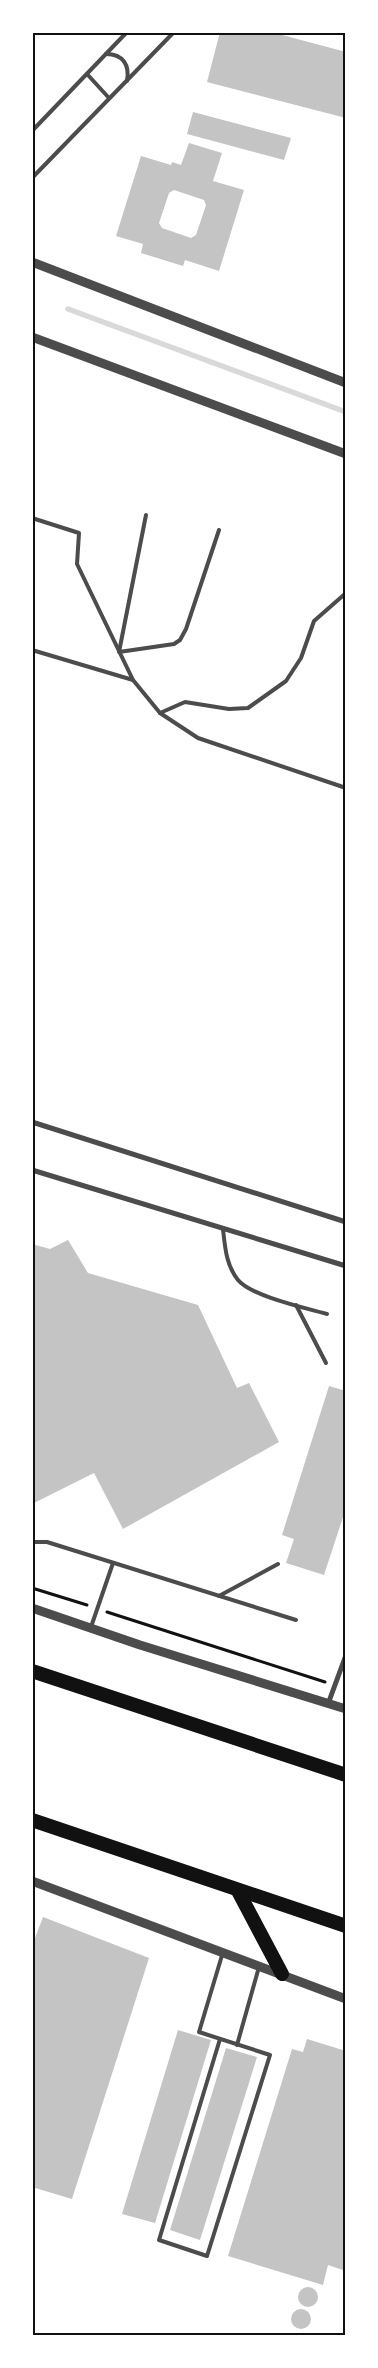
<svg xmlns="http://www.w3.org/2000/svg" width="378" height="2368" viewBox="0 0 378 2368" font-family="'Public Sans',sans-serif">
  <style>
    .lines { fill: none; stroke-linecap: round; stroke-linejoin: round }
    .stream { stroke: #d9d9d9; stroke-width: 5.5 }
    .building { fill: #c4c4c4; fill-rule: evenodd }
    .path { stroke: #111; stroke-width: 3 }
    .service { stroke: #4c4c4c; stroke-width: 4 }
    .minor { stroke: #4c4c4c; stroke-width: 5 }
    .tertiary { stroke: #4c4c4c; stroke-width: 9 }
    .trunk { stroke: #111; stroke-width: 14 }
    .neatline { fill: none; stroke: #111; stroke-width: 2 }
  </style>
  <rect width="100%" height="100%" fill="#fff"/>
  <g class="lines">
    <path class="stream" d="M68,309L346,412"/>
  </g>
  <g class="building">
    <path d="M220,32H271L346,52V118L207,82Z"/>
    <path d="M193,112L291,138L284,160L187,134Z"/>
    <path d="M189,143L222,153L213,181L244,190L219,271L185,260L183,266L141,253L143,244L116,236L141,156L171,165L172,162L181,165ZM174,190L204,200L206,205L196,235L191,238L162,228L159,223L169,193Z"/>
    <path d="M68,1240L88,1273L198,1305L237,1388L249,1383L279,1442L123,1529L94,1473L32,1504V1244L50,1249Z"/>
    <path d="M329,1386L346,1391V1508L324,1575L286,1563L294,1539L282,1535Z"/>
    <path d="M43,1917L149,1958L72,2199L32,2187V1946Z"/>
    <path d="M178,2030L211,2040L155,2223L122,2214Z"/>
    <path d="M307,2039L346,2051V2271L328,2265L323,2285L228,2256L292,2049L303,2052Z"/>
    <path d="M226,2048L257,2057L200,2240L170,2230Z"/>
    <circle cx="308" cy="2297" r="10"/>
    <circle cx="301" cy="2319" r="10"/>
  </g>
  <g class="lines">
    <g class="path">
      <path d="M32,1588L87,1605"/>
      <path d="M107,1612L325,1682"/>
    </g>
    <g class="service">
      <path d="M106,54C123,54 130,65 127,81"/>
      <path d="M87,74L109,98"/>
      <path d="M32,131L127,32"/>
      <path d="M32,178L174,32"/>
      <path d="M146,515L119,652L174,644L180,640L186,629L219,530"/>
      <path d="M32,518L79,533L77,564L133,680L160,713L198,738L346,788"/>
      <path d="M32,650L133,680"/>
      <path d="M160,713L185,702L229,709L248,708L286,681L301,658L314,621L346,593"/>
      <path d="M223,1229C225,1247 226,1265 238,1280C251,1296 306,1308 327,1314"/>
      <path d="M296,1305L326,1363"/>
      <path d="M32,1542H47L296,1620"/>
      <path d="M219,1596L278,1564"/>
      <path d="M91,1627L113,1563"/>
      <path d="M220,2039L159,2240L207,2256L270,2055L199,2032L223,1952"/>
      <path d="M237,2045L259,1967"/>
    </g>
    <g class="minor">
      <path d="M32,1122L346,1222"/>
      <path d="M32,1170L346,1266"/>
      <path d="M328,1704L346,1655"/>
    </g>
    <g class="tertiary">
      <path d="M32,262L346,383"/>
      <path d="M32,337L346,454"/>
      <path d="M32,1608L140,1645L346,1709"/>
      <path d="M32,1881L346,1999"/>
    </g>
    <g class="trunk">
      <path d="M32,1671L346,1775"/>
      <path d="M32,1820L346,1926"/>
      <path d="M238,1891L282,1974"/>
    </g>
  </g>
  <rect width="378" height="2368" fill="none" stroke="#ffffff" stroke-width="68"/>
  <rect x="34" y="34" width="310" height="2300" class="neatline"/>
</svg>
